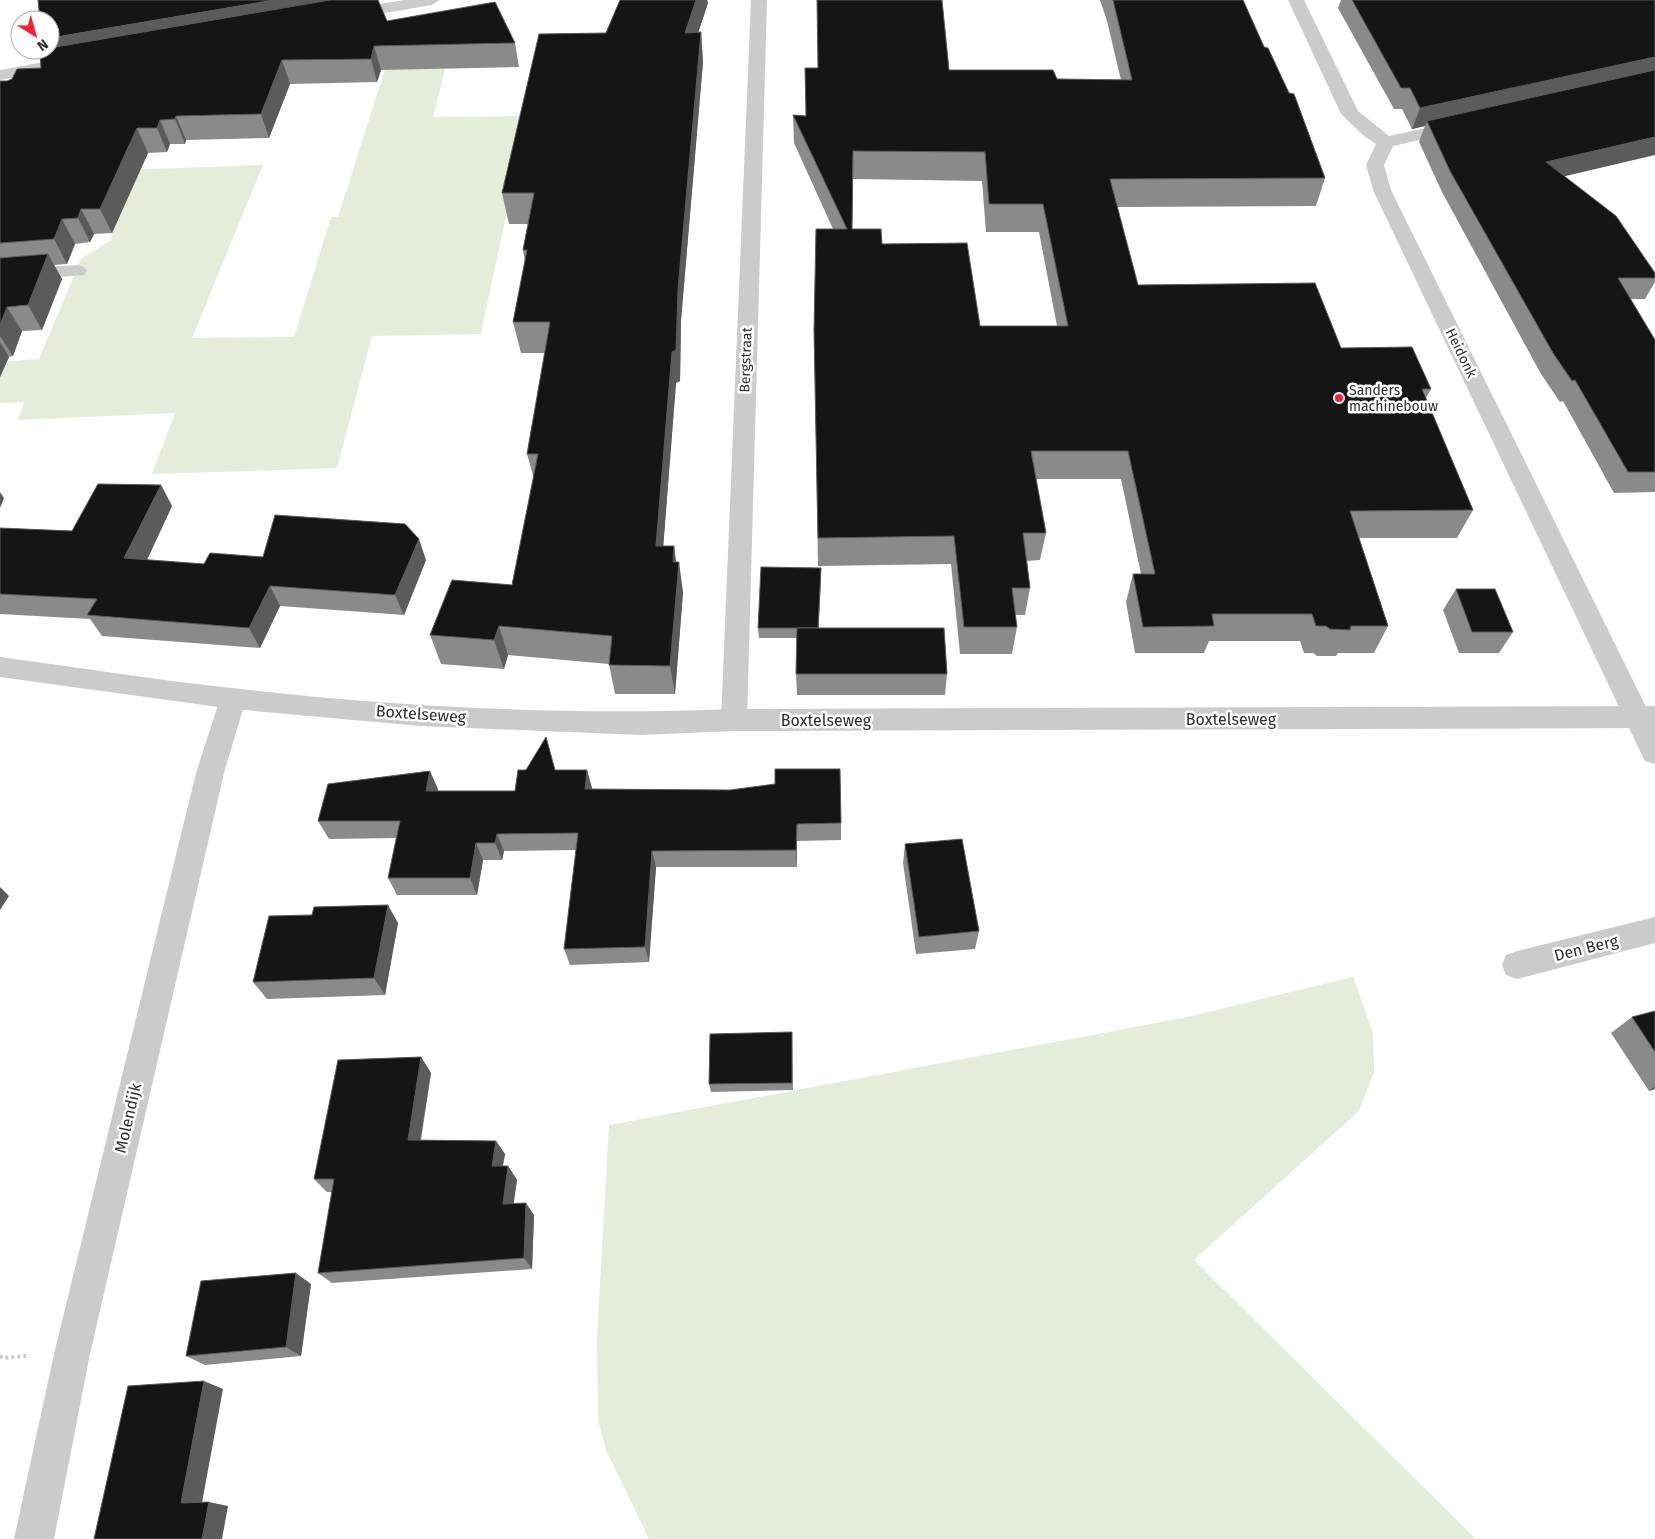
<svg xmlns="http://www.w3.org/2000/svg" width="1655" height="1539" viewBox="0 0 1655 1539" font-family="'Fira Sans',sans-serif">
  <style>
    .green { fill: #e4ecda }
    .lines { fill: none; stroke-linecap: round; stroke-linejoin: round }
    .path { stroke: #cbcbcb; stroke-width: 4; stroke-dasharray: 3 3; stroke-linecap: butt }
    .minor { fill: #cbcbcb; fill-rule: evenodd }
    .tertiary { fill: #cbcbcb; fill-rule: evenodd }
    .wall { fill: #8a8a8a; fill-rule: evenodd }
    .shaded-wall { fill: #5b5b5b }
    .building { fill: #151515; stroke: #5b5b5b; fill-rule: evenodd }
    .poi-dot { fill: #f22238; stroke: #fff; stroke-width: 2 }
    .labels { text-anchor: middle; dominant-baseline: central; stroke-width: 5; stroke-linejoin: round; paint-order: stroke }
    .far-street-label { font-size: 14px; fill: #2e2e2e; stroke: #fff }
    .far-poi-label { font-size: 14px; fill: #2e2e2e; stroke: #fff; text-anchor: start }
    .street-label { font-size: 16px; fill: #2e2e2e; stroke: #fff }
  </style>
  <rect width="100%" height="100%" fill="#fff"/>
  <g class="green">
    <path d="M385,69H445L433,117L527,116L481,334L372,336L337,468L152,474L175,413L18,420L24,402L0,403V362L39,359L81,259L111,240L126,170L263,165L192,338L294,337L331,217H338Z"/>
    <path d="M1353,977L1373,1033L1374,1072L1359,1111L1194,1260L1476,1539H649L606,1450L598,1420L597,1338L609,1125L1183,1018Z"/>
  </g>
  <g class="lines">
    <path class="path" d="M0,1356L3,1358L27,1356"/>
    <g class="minor">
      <path d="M404,0H440L432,5L344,20L336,15L344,10Z"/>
      <path d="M751,0H767L747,720L743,728L734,731L725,728L721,720Z"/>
      <path d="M1288,0H1304L1358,111L1389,136L1459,121L1465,122L1468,126L1465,130L1393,146L1384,165L1391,190L1655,725V764L1645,761L1641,753L1373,190L1366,165L1376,144L1364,136L1341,114Z"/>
      <path d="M77,56L83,57L85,61L83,65L0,80V70Z"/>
      <path d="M77,265L84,267L87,271L84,275L0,282V270Z"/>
      <path d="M233,689L242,692L246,699L224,773L90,1354L54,1539H14L54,1354L196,773L220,699L224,692Z"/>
      <path d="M1655,917V943L1517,979L1506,975L1502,965L1506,955L1517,951Z"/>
    </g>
    <path class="tertiary" d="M0,657C77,667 155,680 232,688C395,707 570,716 734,709L1655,706V728L734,731L642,735L420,726L233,709L0,677Z"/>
  </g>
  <g class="wall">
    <path d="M620,0H707L708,3L698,33L701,32L703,62L681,320L680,381L676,383L663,546H674L676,562L683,592L675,694H615L609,664L508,655L504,669L441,664L430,635L512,585L534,479L527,454L545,353H521L513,322L525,262L523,250L528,224H509L502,193L606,33Z"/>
    <path d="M1100,0H1243L1325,178L1316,206L1117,207L1138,285L1341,348L1431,389L1426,398L1473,510L1457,538H1359L1388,626L1374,653H1338L1336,656H1317L1313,653H1304L1300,641H1209L1204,653H1135L1126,602L1133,574H1141L1121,479H1036L1046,533L1040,560L1027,561L1030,588L1025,615H1015L1017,627L1012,654H960L951,564L818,566L814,330L833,229L794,143L793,115L806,116L949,70L1057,79L1121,80L1107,21ZM853,179L982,181L986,232H1039L1057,326H980L882,244L852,229Z"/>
    <path d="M1341,0H1655L1564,176L1655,273V282L1645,299H1630L1655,340V492L1614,493L1563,401L1560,402L1541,374L1442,192L1419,142L1425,126L1412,129L1402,109H1394L1338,8Z"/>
    <path d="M387,21L515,43L519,67L381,70L377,82L290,84L269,138L186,140L185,144H170L167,152L148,153L112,233L94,234L90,242L75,244L67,264L54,265L62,279L42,330L22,331L13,356L9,357L0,377V81H7L41,68Z"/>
    <path d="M161,485L172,506L147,560L204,564L263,557L426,560L404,615L280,606L260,648L102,636L90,619L0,614V528L72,531Z"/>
    <path d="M821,568L818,628L947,674L945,695H797L796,674L797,638H759L758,628Z"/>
    <path d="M1456,589L1513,632L1499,653H1459L1443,610Z"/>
    <path d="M555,770H587L592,789L841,823V840L797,841V867H656L649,962L570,965L564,949L576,850L504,851L502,860H483L477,895H397L388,878L396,838L329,839L318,821L438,789V791H515Z"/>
    <path d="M905,844L979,931L975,949L916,954L903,863Z"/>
    <path d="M312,915L398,923L385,995L267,999L253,982Z"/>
    <path d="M1655,1011V1089L1649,1091L1611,1033L1632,1017Z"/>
    <path d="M792,1032L793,1090L711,1092L709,1084Z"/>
    <path d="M421,1057L431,1073L421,1140L496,1141L505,1154L503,1166H508L517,1180L513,1203L534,1215L532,1269L332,1283L318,1273L332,1192H327L314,1179Z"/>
    <path d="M311,1284L301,1356L205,1365L186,1356Z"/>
  </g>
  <g class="shaded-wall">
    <path d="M274,0H375L50,50V38Z"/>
    <path d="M696,0H707L708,3L688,63L685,33Z"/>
    <path d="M701,32L703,62L681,320L680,381L676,383L661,576L656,546L672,352Z"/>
    <path d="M374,46L381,70L377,82L371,59Z"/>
    <path d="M1655,57V75L1427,121L1425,126L1412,129L1420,108Z"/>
    <path d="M282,60L290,84L269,138L261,114Z"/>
    <path d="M176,116L186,140L185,144L175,119Z"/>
    <path d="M160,120L170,144L167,152L157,128Z"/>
    <path d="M137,128L148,153L112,233L100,209Z"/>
    <path d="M1655,137V155L1536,183L1546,162Z"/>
    <path d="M81,209L94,234L90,242L78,218Z"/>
    <path d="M62,219L75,244L67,264L54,239Z"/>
    <path d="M48,254L62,279L42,330L28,305Z"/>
    <path d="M7,307L22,331L13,356L0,336V325Z"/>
    <path d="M0,342L9,357L0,377Z"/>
    <path d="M161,485L172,506L138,579L124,558Z"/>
    <path d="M0,492L4,498L0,508Z"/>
    <path d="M419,539L426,560L404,615L395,595Z"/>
    <path d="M674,546L678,576L679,562L683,592L675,694L670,666L673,562Z"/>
    <path d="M821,568V579L818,638V628Z"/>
    <path d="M270,586L280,606L260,648L249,628Z"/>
    <path d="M499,626L508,655L504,669L494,640Z"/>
    <path d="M587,770L592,788L590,806L585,789Z"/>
    <path d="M430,771L438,789L434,809L426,791Z"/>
    <path d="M797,824V867L796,850Z"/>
    <path d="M497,834L504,851L502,860L495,843Z"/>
    <path d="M476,843L483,860L477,895L470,878Z"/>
    <path d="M652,851L656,867L649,962L645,947Z"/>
    <path d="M0,887L9,896L0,910Z"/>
    <path d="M388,905L398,923L385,995L374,978Z"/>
    <path d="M421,1057L431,1073L418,1154L408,1140Z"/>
    <path d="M1655,1086V1089L1649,1091Z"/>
    <path d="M496,1141L505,1154L500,1179L492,1166Z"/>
    <path d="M508,1166L517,1180L512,1216L503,1204Z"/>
    <path d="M526,1203L534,1215L532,1269L524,1258Z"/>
    <path d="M296,1273L311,1284L301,1356L286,1347Z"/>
    <path d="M204,1381L223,1389L201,1508L181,1503Z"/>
    <path d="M209,1502L228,1506L222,1539H202Z"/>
  </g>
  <g class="building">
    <path d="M38,0H274L50,38V20H40Z"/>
    <path d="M330,0H378L387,21L495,2L515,43L374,46L371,59L282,60L261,114L176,116L175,119L160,120L157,128H137L100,209H81L78,218L62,219L54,239L0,243V81H7L12,79L17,69L41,68L40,50H50V48Z"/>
    <path d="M620,0H696L685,33L701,32L678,289L676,350L672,352L656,546H674L673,562H679L670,666L609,665L612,636L499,626L494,640L430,635L452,580L512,585L538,454H527L550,322H513L527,250H523L534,193H502L539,34L606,33Z"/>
    <path d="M817,0H942L949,70H1053L1057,79L1132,80L1113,0H1243L1264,47L1268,48L1289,93L1294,94L1325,178L1110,179L1138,285L1315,283L1341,348L1412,347L1431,389H1422L1473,510L1350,511L1388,626H1351L1350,630L1330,629L1326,626H1316L1312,614H1212L1214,626L1143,627L1133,574H1155L1128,451H1031L1046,533H1023L1030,588H1012L1017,627H964L954,536L818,538L814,330L816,229H847L793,115L806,116L805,68H818ZM853,151L985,152L989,204H1043L1068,326H980L967,243L882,244L881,229H852Z"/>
    <path d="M1352,0H1655V57L1420,108L1410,88H1401Z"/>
    <path d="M1655,70V137L1546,162L1616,216L1655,273V278H1618L1655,340V472H1628L1575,380L1572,381L1553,353L1450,171L1427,121Z"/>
    <path d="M48,254L28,305L7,307L0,325V258Z"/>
    <path d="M98,484L161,485L124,558L204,564L210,553L263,557L275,515L405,524L419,539L395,595L270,586L249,628L87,615L97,599L0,594V528L72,531Z"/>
    <path d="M761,567L821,568L818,628H758Z"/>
    <path d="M1456,589H1495L1513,632H1472Z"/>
    <path d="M797,628H944L947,674H796Z"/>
    <path d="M546,737L555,770H587L585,789L730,790L775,784V769H840L841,823L797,824L796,850L652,851L645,947L564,949L578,833L497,834L495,843H476L470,878H388L400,821H318L328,784L430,771L426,791H515L518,770H526Z"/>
    <path d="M962,839L979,931L919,937L905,844Z"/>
    <path d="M388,905L374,978L253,982L269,916L312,915L314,907Z"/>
    <path d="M1655,1011V1052L1632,1017Z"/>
    <path d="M792,1032V1083L709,1084L710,1034Z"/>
    <path d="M421,1057L408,1140L496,1141L492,1166H508L503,1204L526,1203L524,1258L318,1273L334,1179H314L338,1060Z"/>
    <path d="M296,1273L286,1347L186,1356L201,1281Z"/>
    <path d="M204,1381L181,1503L209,1502L202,1539H94L128,1386Z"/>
  </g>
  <circle class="poi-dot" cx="1339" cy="398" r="5"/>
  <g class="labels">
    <g class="far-street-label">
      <text transform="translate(1461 353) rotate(64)">Heidonk</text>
      <text transform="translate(746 360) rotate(-88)">Bergstraat</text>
    </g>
    <g class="far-poi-label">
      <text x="1349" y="390">Sanders<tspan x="1349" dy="16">machinebouw</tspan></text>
    </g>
    <g class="street-label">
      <text transform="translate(421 714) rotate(4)">Boxtelseweg</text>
      <text x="1231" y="719">Boxtelseweg</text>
      <text x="826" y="720">Boxtelseweg</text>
      <text transform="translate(1586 948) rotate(-14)">Den Berg</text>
      <text transform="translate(128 1118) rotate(-77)">Molendijk</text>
    </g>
  </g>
  <g transform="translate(35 35) rotate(143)"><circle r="24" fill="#ffffff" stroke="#ababab"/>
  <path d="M0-4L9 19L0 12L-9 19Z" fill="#f22238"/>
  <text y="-8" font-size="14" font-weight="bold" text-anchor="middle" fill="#2e2e2e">N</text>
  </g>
</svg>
